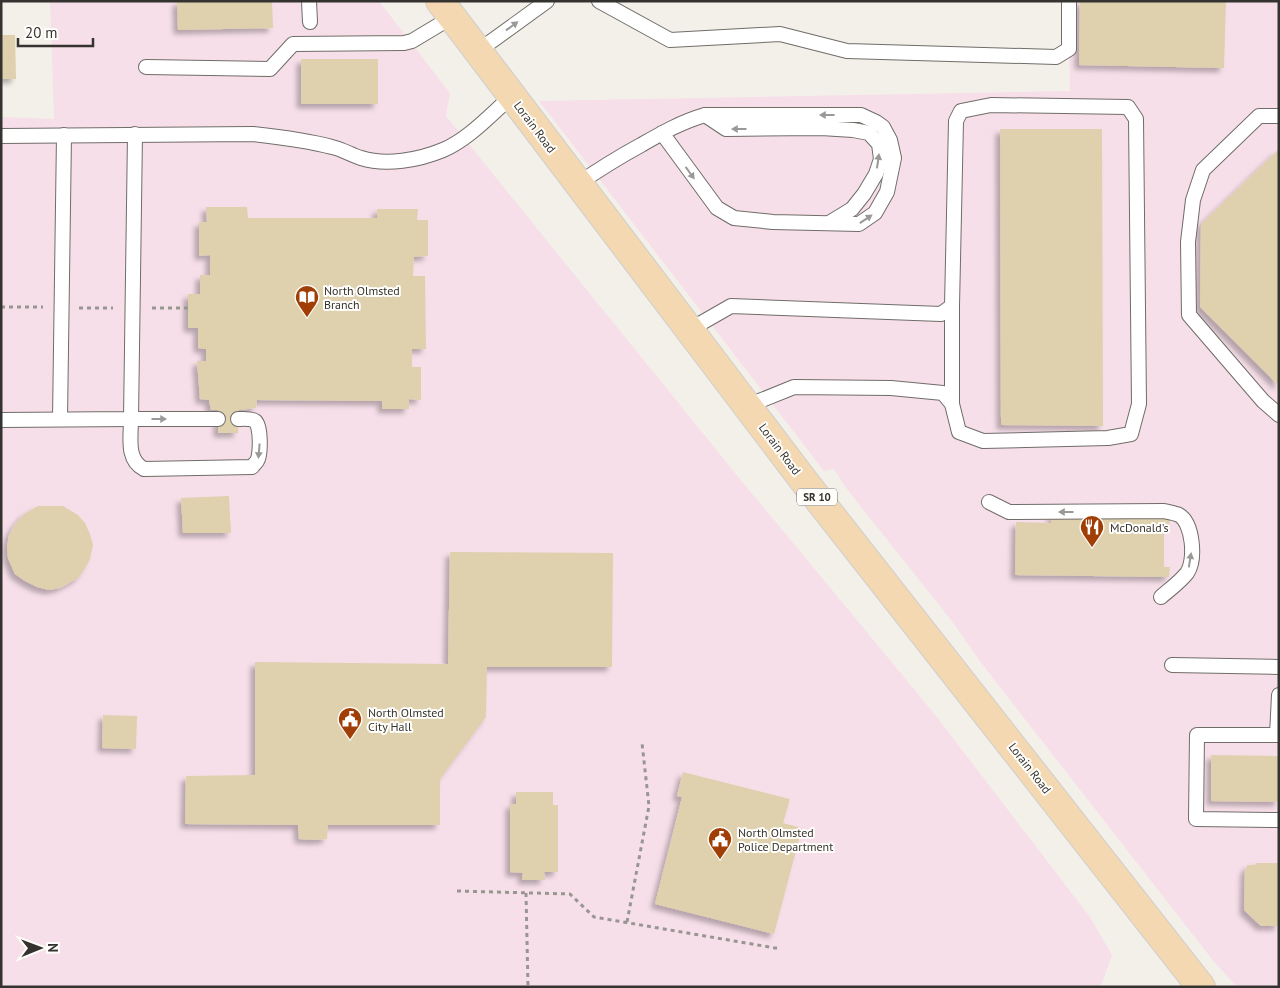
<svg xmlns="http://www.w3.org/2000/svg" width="1280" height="988" viewBox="0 0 1280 988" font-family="'PT Sans',sans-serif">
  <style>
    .commercial { fill: #f7dfe9 }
    .building { fill: #dfd0ae; filter: url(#shadow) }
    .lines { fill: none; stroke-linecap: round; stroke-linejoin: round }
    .lane-casing { stroke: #706d68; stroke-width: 16 }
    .primary-casing { stroke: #cececd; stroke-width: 30 }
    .path { stroke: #989692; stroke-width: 3; stroke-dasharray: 4 4; stroke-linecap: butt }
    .lane { stroke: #fff; stroke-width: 14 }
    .primary { stroke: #f3d8b2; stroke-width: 28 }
    .oneway { fill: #9a9998 }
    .labels { text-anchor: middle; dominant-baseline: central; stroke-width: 4; stroke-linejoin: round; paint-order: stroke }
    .shield { fill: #fffefb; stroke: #71706d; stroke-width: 1 }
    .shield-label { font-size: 11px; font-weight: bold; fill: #343330 }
    .street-label { font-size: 12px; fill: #343330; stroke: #fffefb }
    .poi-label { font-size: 12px; fill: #343330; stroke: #fffefb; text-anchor: start }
  </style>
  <defs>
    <filter id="shadow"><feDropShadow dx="-4.5" dy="4.5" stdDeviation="2.5" flood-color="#0004"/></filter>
  </defs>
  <rect width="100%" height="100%" fill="#f3f0ea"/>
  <g class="commercial">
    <path d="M50,1H379L450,93L446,116L740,479L933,712L1090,917L1112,955L1102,983L1099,987H1V117L54,119Z"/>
    <path d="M1068,1H1279V987H1237L1215,963L982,664L951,620L846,488L834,469L824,471L539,101L1070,91Z"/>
  </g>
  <g class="building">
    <path d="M177,1H272L273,28L178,30Z"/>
    <path d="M1080,1H1226L1224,68L1079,65Z"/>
    <path d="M1,35H15L16,79H1Z"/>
    <rect x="301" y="59" width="77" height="45"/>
    <path d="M1000,129H1102L1103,426L1001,425Z"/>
    <path d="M1279,149V386L1200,307L1201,224Z"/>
    <path d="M206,207H247L248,218H377V209H418L417,220H428V256L414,257L413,276H425L426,349H412V367H421V400L409,399V409H382V401L257,400L256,408L239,410L238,433H218V410H211L209,400L200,399L197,361H206V349L198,348V328H188V294H200V275H210V255L199,256V222H207Z"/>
    <path d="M229,496L231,533H183L181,498Z"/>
    <path d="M38,506H63L78,515L85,523L90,534L93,545L90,559L84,570L78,578L60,588L49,590L37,587L25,581L15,574L8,558L7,547L9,535L14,526L24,514Z"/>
    <path d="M1051,515L1170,516L1169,527H1164V567H1170L1169,577L1015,575L1016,522L1051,523Z"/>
    <path d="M450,552L613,553L612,667H487L486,717L440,779V825H328L327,839L314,840L299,839L298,825L185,824L186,776L255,775V662L448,664Z"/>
    <path d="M103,715L137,716L136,749L102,748Z"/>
    <path d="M1211,755L1279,756V802L1211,801Z"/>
    <path d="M683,772L790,799L783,823L802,828L774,934L655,904L682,797L677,796Z"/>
    <path d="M516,792H553V805H558V872H544L545,880H522L523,873L510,872V804H516Z"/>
    <path d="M1256,863H1279V926H1261L1244,910L1245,869H1247V865H1255Z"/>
  </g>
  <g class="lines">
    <g class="lane-casing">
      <g id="lane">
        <path d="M309,1L310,22"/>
        <path d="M599,1L670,40L780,34L847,51L1056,57L1069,49V1"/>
        <path d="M478,51L547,1"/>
        <path d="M146,67L270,69L293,44L404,43L412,41L452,17"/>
        <path d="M705,115L726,129L821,128L853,130L869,133L879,144L881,159L876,174L864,194L852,209L829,223"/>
        <path d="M1279,116H1259L1203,170L1193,200L1188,242L1189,315L1263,401L1279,415"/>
        <path d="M1,136L253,134C280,137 306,140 332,147C342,149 351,155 361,158C386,166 419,160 443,150C469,139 491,114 512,96"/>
        <path d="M578,184C598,170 619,157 641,145C662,133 681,122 705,115H861L876,122L883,127L890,140L894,158L887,192L875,213L859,224L773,222L734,218L717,208L662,133"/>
        <path d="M952,306V404"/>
        <path d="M689,330L731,306L941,314L952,306L956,121L961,111L991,105L1128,107L1136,119L1139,404L1131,434L1108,438L983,441L959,432L952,404L943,393L891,388L794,387L747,406"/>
        <path d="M60,419L64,135"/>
        <path d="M218,419H131C131,437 126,460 144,469L252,467C252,466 257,462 257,461C261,455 261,425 255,421C250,418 243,419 238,419"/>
        <path d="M1,420L131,419L135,134"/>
        <path d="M989,502L1009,512L1164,511C1168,512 1175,513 1179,515C1193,523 1196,560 1187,573C1180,582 1170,589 1161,597"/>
        <path d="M1172,665L1279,667"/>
        <path d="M1277,735L1279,695"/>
        <path d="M1279,735H1197L1196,819L1279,820"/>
      </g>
    </g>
    <g class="primary-casing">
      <path id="primary" d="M440,1L804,481L1201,987"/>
    </g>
    <g class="path">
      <path d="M1,307H43"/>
      <path d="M79,308H113"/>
      <path d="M152,308H188"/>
      <path d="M457,891L570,894L594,917L781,949"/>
      <path d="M526,893L528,987"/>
      <path d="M627,922L649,806L642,743"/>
    </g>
    <use href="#lane" class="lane"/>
    <use href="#primary" class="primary"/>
  </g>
  <defs><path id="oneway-solid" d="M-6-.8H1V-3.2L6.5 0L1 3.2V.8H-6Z" transform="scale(1.25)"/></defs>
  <g class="oneway">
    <use href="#oneway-solid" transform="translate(512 26) rotate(-36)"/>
    <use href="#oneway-solid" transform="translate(827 115) rotate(-180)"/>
    <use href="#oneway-solid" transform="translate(739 129) rotate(180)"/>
    <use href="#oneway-solid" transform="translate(878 161) rotate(-82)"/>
    <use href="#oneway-solid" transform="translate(690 173) rotate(54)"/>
    <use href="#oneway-solid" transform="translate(866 219) rotate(-34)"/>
    <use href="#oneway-solid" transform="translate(159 419)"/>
    <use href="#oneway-solid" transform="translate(259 451) rotate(95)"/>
    <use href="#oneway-solid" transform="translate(1066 512) rotate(180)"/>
    <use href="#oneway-solid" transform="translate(1190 560) rotate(-81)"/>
  </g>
  <defs>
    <g id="library-pin" transform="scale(1.25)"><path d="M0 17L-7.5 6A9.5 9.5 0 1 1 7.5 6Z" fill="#a13e06" stroke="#fffefb"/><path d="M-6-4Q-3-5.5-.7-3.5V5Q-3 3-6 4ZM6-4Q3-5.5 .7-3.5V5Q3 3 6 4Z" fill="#fff"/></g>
    <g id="restaurant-pin" transform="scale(1.25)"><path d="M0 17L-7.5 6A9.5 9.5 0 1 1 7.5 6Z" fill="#a13e06" stroke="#fffefb"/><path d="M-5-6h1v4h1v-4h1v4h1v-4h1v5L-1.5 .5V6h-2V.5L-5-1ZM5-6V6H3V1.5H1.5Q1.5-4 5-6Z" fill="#fff"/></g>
    <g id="civic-pin" transform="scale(1.25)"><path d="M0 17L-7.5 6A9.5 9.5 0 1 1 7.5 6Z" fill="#a13e06" stroke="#fffefb"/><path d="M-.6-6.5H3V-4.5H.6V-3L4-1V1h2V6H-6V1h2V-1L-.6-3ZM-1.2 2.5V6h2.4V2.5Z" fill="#fff"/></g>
  </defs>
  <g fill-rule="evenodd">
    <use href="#library-pin" x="307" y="297"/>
    <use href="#restaurant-pin" x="1092" y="527"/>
    <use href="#civic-pin" x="350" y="719"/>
    <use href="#civic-pin" x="720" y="839"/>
  </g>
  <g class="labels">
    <rect class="shield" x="797" y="488.5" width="40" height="17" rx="4"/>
    <g class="shield-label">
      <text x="817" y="497">SR 10</text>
    </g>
    <g class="street-label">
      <text transform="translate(535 127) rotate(53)">Lorain Road</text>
      <text transform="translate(780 449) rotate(53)">Lorain Road</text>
      <text transform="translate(1030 768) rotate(52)">Lorain Road</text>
    </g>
    <g class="poi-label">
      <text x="324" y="290">North Olmsted<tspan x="324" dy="14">Branch</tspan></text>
      <text x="1110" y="527">McDonald's</text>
      <text x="368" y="712">North Olmsted<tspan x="368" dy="14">City Hall</tspan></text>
      <text x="738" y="832">North Olmsted<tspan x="738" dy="14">Police Department</tspan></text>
    </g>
  </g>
  <rect width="1280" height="988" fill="none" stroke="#343330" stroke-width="5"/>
  <g transform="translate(40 948) rotate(89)" stroke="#fffefb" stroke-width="4" paint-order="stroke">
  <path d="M0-4L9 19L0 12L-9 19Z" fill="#343330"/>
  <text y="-8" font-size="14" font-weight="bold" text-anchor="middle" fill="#343330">N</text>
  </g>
  <path d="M18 38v8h75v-8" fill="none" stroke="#343330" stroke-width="2.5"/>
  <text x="25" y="38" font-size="15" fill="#343330" stroke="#fffefb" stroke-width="4" paint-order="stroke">20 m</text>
</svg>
